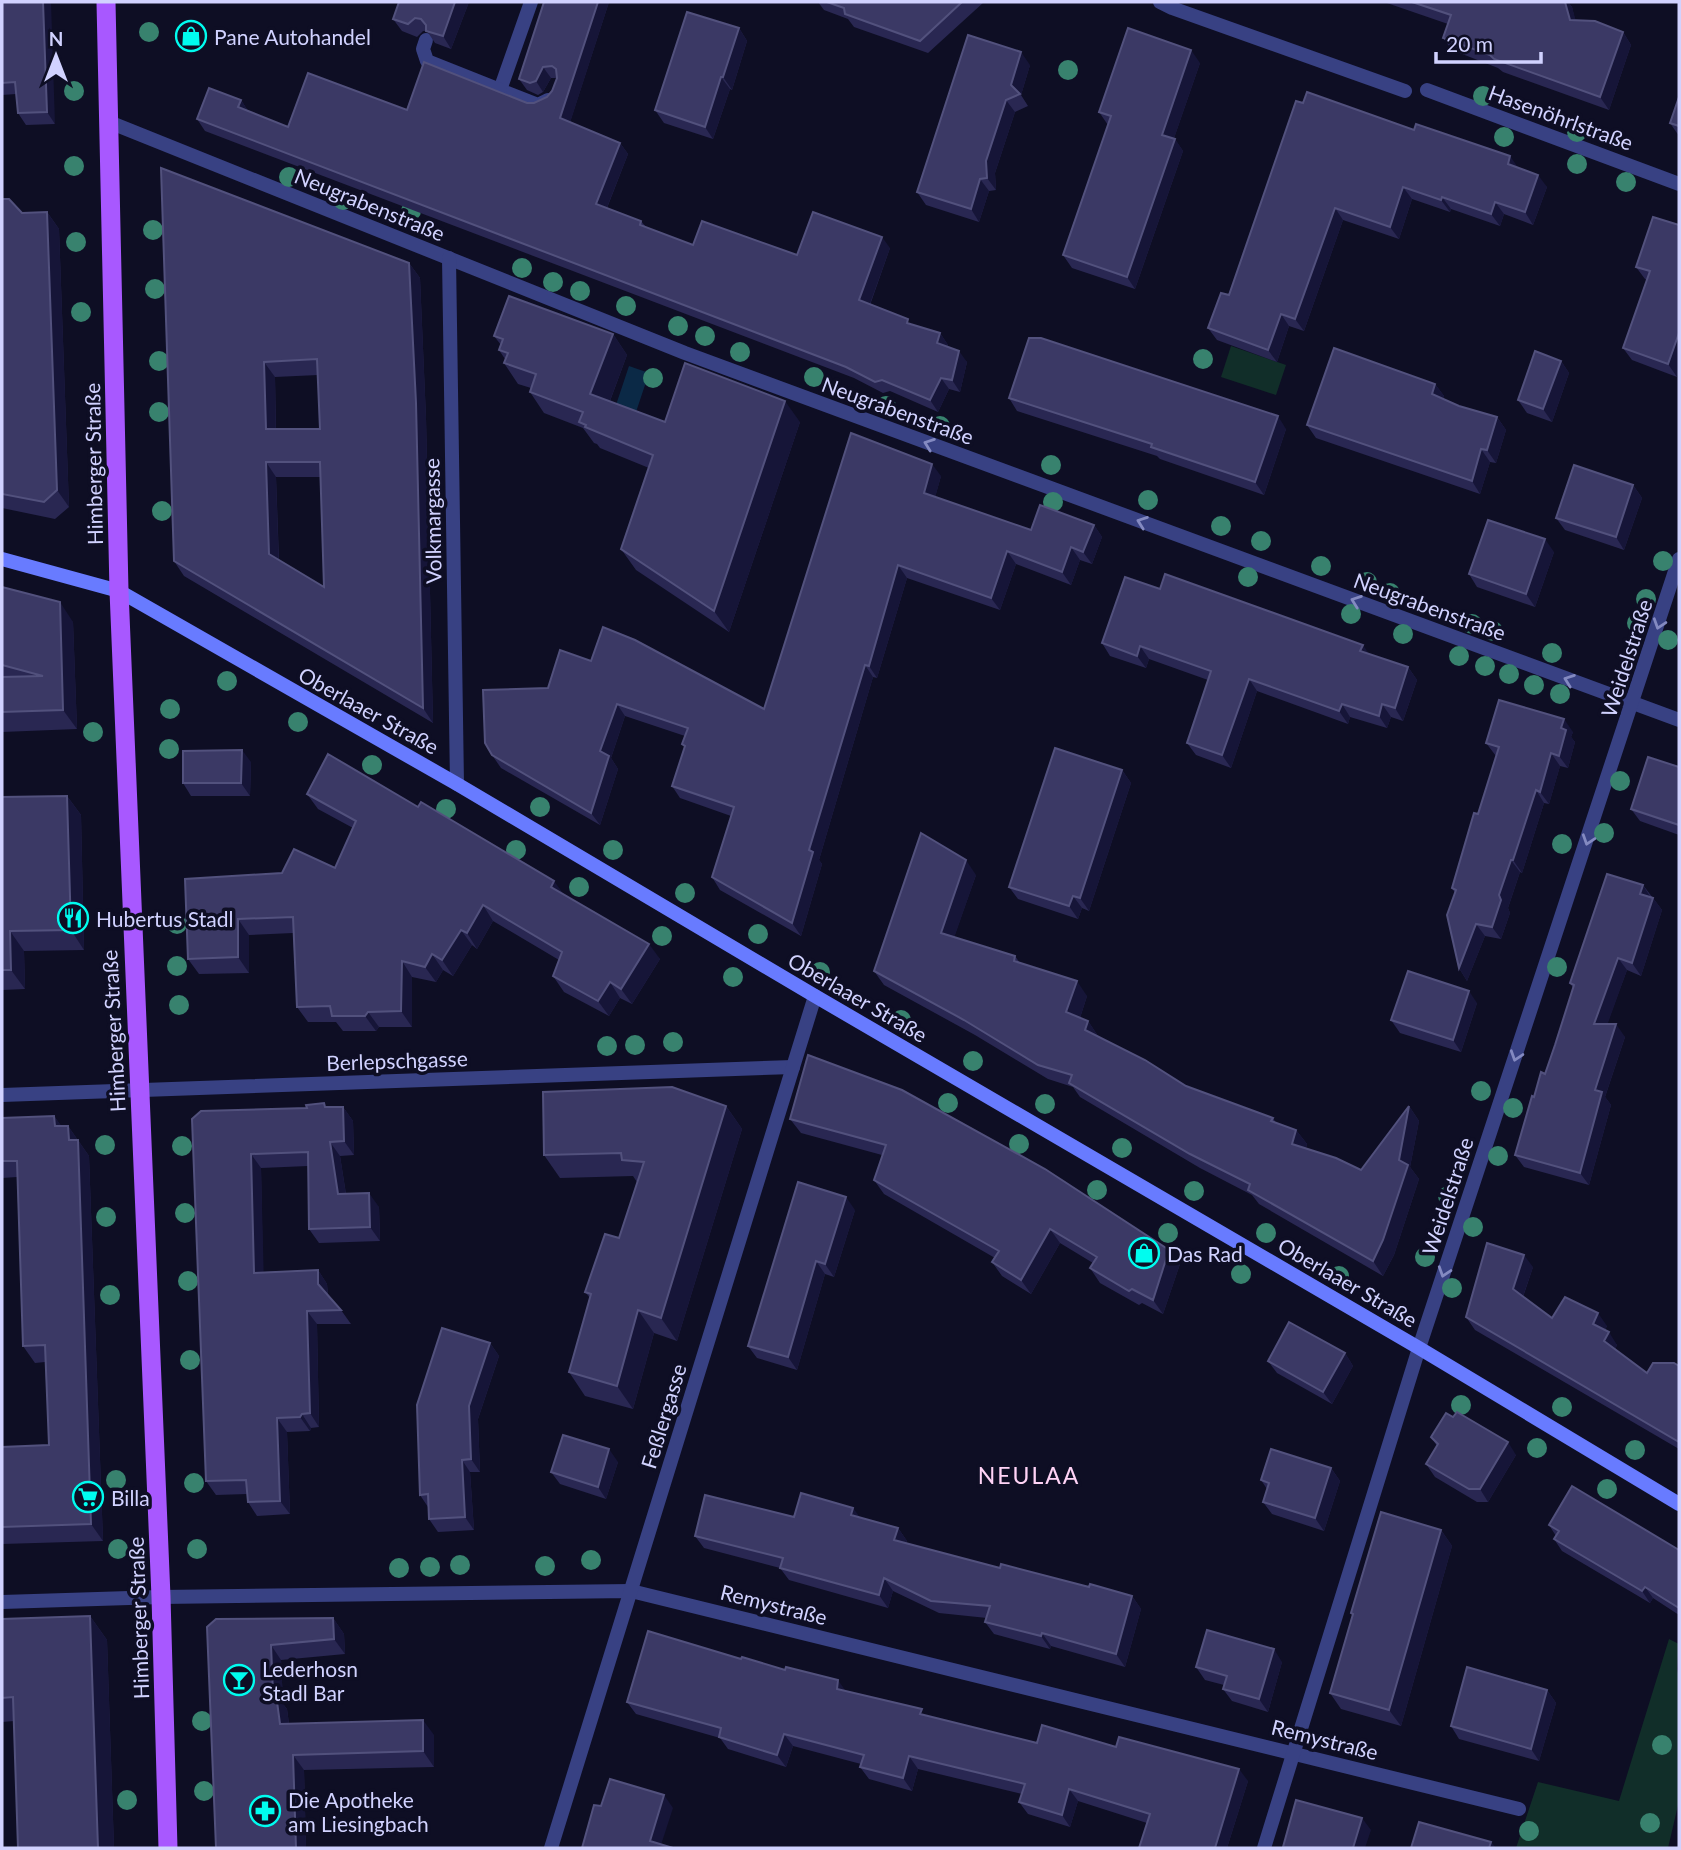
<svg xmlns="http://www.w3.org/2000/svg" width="1681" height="1850" viewBox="0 0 1681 1850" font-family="Lato,sans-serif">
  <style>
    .green { fill: #112e29 }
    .water { fill: #0b2946 }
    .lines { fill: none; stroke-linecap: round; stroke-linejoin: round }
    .service { stroke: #384183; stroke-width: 14 }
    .minor { stroke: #384183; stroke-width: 14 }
    .secondary { stroke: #687bff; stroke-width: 14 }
    .primary { stroke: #a858ff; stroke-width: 19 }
    .tree { fill: #38826e }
    .wall { fill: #292752; fill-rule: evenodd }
    .shaded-wall { fill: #161538 }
    .building { fill: #3b3965; stroke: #52517d; stroke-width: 2; fill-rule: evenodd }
    .oneway { stroke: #848ac1 }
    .labels { text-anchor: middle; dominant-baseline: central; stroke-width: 7; stroke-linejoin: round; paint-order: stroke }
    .poi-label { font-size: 21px; fill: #d1d2ff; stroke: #0e0e24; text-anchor: start }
    .street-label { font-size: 21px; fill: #d1d2ff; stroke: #0e0e24 }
    .neighbourhood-label { font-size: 23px; letter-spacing: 2px; fill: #ffd3f6; stroke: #0e0e24 }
  </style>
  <rect width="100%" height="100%" fill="#0e0e24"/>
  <g class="green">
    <path d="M1231,346L1286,365L1276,395L1221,377Z"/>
    <path d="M1669,1639L1679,1644L1677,1669L1679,1678V1801L1668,1848H1516L1538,1782L1619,1801Z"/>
  </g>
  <path class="water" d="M629,366L649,373L636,412L616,405Z"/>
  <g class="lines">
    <g class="service">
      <path d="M531,2L500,90L538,105L548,100"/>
      <path d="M1160,2L1172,8L1405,91"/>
      <path d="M426,40L423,49L427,61L500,90"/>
    </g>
    <g class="minor">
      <path d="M1427,90L1679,184"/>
      <path d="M109,122L685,353L1679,720"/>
      <path d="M449,258L457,784"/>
      <path d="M2,1095L793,1067"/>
      <path d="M2,1602L161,1597L631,1591L1519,1809"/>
      <path d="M551,1848L815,996"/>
      <path d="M1264,1848L1419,1348L1679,559"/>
    </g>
    <path class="secondary" d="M2,559L119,591L457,784L815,996L1419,1348L1679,1504"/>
    <path class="primary" d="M106,2L119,591L161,1597L168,1848"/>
  </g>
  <g class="tree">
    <circle cx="149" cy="32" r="10"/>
    <circle cx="1068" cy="70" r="10"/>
    <circle cx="74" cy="91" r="10"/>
    <circle cx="1483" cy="96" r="10"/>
    <circle cx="1577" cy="132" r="10"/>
    <circle cx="1504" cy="137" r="10"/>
    <circle cx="1577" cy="164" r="10"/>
    <circle cx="74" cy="166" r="10"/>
    <circle cx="289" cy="177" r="10"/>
    <circle cx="1626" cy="182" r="10"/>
    <circle cx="343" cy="200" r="10"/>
    <circle cx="411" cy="211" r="10"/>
    <circle cx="153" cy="230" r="10"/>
    <circle cx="76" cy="242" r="10"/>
    <circle cx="522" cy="268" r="10"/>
    <circle cx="553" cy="282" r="10"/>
    <circle cx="155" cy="289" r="10"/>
    <circle cx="580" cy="291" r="10"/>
    <circle cx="626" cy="306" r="10"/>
    <circle cx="81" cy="312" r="10"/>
    <circle cx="678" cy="326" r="10"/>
    <circle cx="705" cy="336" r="10"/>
    <circle cx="740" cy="352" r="10"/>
    <circle cx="1203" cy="359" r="10"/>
    <circle cx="159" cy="361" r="10"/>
    <circle cx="814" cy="377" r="10"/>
    <circle cx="653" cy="378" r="10"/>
    <circle cx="886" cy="406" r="10"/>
    <circle cx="159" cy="412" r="10"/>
    <circle cx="940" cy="426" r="10"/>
    <circle cx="1051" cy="465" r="10"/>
    <circle cx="1148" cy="500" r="10"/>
    <circle cx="1053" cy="502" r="10"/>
    <circle cx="162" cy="511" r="10"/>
    <circle cx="1221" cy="526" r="10"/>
    <circle cx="1261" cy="541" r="10"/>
    <circle cx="1663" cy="561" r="10"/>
    <circle cx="1321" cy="566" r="10"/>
    <circle cx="1248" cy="577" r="10"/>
    <circle cx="1367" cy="582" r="10"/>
    <circle cx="1390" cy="593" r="10"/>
    <circle cx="1646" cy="599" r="10"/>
    <circle cx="1351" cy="614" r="10"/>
    <circle cx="1637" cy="623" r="10"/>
    <circle cx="1472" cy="624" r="10"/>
    <circle cx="1493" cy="631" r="10"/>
    <circle cx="1403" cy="634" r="10"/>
    <circle cx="1668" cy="640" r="10"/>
    <circle cx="1552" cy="653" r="10"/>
    <circle cx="1459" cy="656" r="10"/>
    <circle cx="1485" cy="666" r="10"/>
    <circle cx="1509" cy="674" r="10"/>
    <circle cx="227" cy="681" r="10"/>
    <circle cx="1534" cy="685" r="10"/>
    <circle cx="1560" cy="694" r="10"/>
    <circle cx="170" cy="709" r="10"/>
    <circle cx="298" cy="722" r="10"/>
    <circle cx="93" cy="732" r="10"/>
    <circle cx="169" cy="749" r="10"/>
    <circle cx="372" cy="765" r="10"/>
    <circle cx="1620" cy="781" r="10"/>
    <circle cx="540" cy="807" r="10"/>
    <circle cx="446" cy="809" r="10"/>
    <circle cx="1604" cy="833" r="10"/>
    <circle cx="1562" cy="844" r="10"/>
    <circle cx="516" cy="850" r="10"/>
    <circle cx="613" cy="850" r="10"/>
    <circle cx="579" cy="887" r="10"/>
    <circle cx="685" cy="893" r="10"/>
    <circle cx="177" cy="924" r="10"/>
    <circle cx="758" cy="934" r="10"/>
    <circle cx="662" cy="936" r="10"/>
    <circle cx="177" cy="966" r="10"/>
    <circle cx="1557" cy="967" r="10"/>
    <circle cx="820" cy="972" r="10"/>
    <circle cx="733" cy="977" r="10"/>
    <circle cx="179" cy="1005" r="10"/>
    <circle cx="901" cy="1020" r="10"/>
    <circle cx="673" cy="1042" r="10"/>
    <circle cx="635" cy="1045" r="10"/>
    <circle cx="607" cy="1046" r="10"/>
    <circle cx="973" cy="1061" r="10"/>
    <circle cx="1481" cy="1091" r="10"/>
    <circle cx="948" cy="1103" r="10"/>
    <circle cx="1045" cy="1104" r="10"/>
    <circle cx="1513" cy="1108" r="10"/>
    <circle cx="1019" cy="1144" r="10"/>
    <circle cx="105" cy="1145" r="10"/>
    <circle cx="182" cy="1146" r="10"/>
    <circle cx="1122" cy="1148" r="10"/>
    <circle cx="1498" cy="1156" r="10"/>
    <circle cx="1097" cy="1190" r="10"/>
    <circle cx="1194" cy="1191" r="10"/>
    <circle cx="1448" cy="1196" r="10"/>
    <circle cx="185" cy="1213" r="10"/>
    <circle cx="106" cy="1217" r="10"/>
    <circle cx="1473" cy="1227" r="10"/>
    <circle cx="1168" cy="1233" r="10"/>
    <circle cx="1266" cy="1233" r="10"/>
    <circle cx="1425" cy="1257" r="10"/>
    <circle cx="1241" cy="1274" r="10"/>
    <circle cx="1339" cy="1276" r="10"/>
    <circle cx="188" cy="1281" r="10"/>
    <circle cx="1452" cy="1288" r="10"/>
    <circle cx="110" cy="1295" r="10"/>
    <circle cx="190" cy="1360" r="10"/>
    <circle cx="1461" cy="1405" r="10"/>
    <circle cx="1562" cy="1407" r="10"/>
    <circle cx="1537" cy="1448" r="10"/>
    <circle cx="1635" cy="1450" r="10"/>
    <circle cx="116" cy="1480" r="10"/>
    <circle cx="194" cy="1483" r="10"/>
    <circle cx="1607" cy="1489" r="10"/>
    <circle cx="118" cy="1549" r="10"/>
    <circle cx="197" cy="1549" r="10"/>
    <circle cx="591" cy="1560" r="10"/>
    <circle cx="460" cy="1565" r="10"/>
    <circle cx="545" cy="1566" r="10"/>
    <circle cx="430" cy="1567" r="10"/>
    <circle cx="399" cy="1568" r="10"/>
    <circle cx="202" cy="1721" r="10"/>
    <circle cx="1662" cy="1745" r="10"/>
    <circle cx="204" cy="1791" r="10"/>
    <circle cx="127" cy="1800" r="10"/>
    <circle cx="1650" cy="1823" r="10"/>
    <circle cx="1529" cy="1831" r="10"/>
  </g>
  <g class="wall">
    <path d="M2,2L55,124L26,125L18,113L16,94L2,95Z"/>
    <path d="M399,2H469L451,49L435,43L427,31H423L417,37L402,31L393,19Z"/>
    <path d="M609,2L570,122L620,143L628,154L607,208L641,221L646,227L693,245L797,255L890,248L870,305L911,324L940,333L948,345V347L967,362L960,392L949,389L938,412L890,391L883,393L854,378L205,131L197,119L241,100L248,111L288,127L407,110L534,103L547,97L552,91L557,78H551L543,92L538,95L527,90L519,79Z"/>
    <path d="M818,2H984L928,53L854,27L848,19L824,10Z"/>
    <path d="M1384,2H1568L1572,7L1575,20L1623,32L1631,45L1609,110L1503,72L1498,68L1452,50L1443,38L1448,24Z"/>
    <path d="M739,28L747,41L732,90L730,89L713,139L664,123L655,110Z"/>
    <path d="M1200,63L1174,138L1183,151L1135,289L1072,268L1063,255L1108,125L1099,112Z"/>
    <path d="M1030,65L1021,95L1028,106L1015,112L995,173L996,190L989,191L979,222L926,205L917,192Z"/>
    <path d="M1679,97V136L1670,123Z"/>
    <path d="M1296,101L1518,168L1547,187L1533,225L1504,214L1500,226L1451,209L1450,212L1412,199L1399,239L1343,220L1304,331L1289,326L1277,362L1217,340L1208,328L1229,295Z"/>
    <path d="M161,168L409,263L420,278L426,418L433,723L184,576L174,561ZM318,375L320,429H276L275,377ZM276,477H321L324,587L279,560Z"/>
    <path d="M2,199L22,213L47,212L59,229L69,507L55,519L2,508Z"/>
    <path d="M1653,217L1677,377L1632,360L1623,348L1647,280L1645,279L1636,267Z"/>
    <path d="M613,334L627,355L610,401L665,422H800L729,632L636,570L621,549L649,468L600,448L597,444L594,443L583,428L544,413L530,392L531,388L518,384L504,363L505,359L499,350L501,345L494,336Z"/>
    <path d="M1561,361L1569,373L1552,422L1527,413L1518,400Z"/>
    <path d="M1435,384L1444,396L1443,399L1459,406L1497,417L1506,430L1496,463L1490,462L1480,494L1316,438L1307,425Z"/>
    <path d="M1009,398L1286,429L1264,495L1160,459L1157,456L1017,411Z"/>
    <path d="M941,476L935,497L1031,530L1094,525L1102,537L1092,564L1080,560L1071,585L1016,564L1000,610L907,578L877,678L873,677L819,860L822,864L801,936L720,890L712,877L731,816L680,798L672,786L685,748L682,744L685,736L625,716L611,758L618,769L600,825L501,768L492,755L548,688L591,661L764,709Z"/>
    <path d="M1633,485L1642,498L1624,550L1565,530L1556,518Z"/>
    <path d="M1554,552L1535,607L1477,587L1469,574Z"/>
    <path d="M2,587L73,622L77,729L2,732Z"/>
    <path d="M1160,589L1408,667L1417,680L1403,721L1391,717L1387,728L1350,717L1348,724L1257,691L1231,768L1196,755L1187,743L1208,680L1149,659L1146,668L1110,656L1102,643Z"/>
    <path d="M1573,732L1571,737L1575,742L1568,768L1560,766L1549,804L1544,803L1522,873L1520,872L1508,908L1510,913L1501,939L1485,936L1467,981L1459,968L1455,893L1452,888L1478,814L1496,756L1486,743Z"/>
    <path d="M251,762L250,796H191L183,783Z"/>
    <path d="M1679,767V835L1640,821L1631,809Z"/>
    <path d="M1122,770L1131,783L1089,911L1082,908L1078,919L1018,899L1009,887Z"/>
    <path d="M307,794L563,894L660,959L632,1004L620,998L609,1016L564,992L553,976L559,960L493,921L477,949L472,945L453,976L443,970L436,982L412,977V1027H379L376,1031H343L336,1022H308L297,1007L293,933L249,935V973L199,974L188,959L282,873L335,868L353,828L318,809Z"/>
    <path d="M67,796L81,815L84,950L24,951L25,989L2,990V797Z"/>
    <path d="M976,875L954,937L1015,956L1020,963L1087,996L1080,1018L1088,1021L1098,1036L1186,1086L1273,1118L1276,1123L1296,1130L1307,1144L1306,1148L1361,1170L1409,1106L1419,1121L1410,1167L1419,1179L1394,1255L1383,1276L1259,1204L1252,1195L1200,1168L1080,1097L1073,1087L1048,1079L975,1035L884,985L874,971Z"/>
    <path d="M1643,885L1662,910L1641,976L1627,970L1607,1024L1625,1037L1605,1097L1611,1105L1589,1185L1524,1167L1515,1155L1534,1097L1545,1074L1573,988L1570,983Z"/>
    <path d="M1477,1003L1461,1052L1400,1033L1391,1020Z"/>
    <path d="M808,1055L1180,1264L1163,1314L1142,1303L1139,1305L1100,1283L1090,1268L1093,1263L1060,1243L1031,1294L1002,1276L992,1262L995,1258L884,1194L874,1180L882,1155L801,1133L790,1119Z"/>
    <path d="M726,1106L742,1129L677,1341L654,1333L633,1409L585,1396L569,1372L590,1298L585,1292L619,1238L637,1182L633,1176L560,1178L544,1155Z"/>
    <path d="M327,1107H343L353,1121L354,1155L340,1156L346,1194L379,1207L380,1241L319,1243L309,1229L308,1166L261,1168L263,1272L318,1270L327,1284L328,1295L341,1310L351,1324H317L319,1427L311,1428L310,1431L287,1432L290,1514L257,1516L248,1502L247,1494L216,1495L206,1481L192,1119Z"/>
    <path d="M54,1116L61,1126H68L89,1156L103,1541L2,1544V1447L49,1445L45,1362L35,1363L23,1346L17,1177L2,1178V1118Z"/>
    <path d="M855,1210L834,1277L825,1274L797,1370L757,1358L748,1346Z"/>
    <path d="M1533,1267L1523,1297L1552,1318L1607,1326L1605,1330L1617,1345L1615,1349L1647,1373L1679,1366V1449L1475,1330L1466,1317Z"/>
    <path d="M490,1343L499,1356L478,1419L480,1472H470L474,1530L438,1532L429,1519L428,1507L420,1495Z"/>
    <path d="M1345,1353L1353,1366L1332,1404L1277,1373L1268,1361Z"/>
    <path d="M1431,1437L1516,1455L1488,1502H1477L1435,1477L1426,1464L1437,1446Z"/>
    <path d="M618,1462L606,1499L560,1484L551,1472Z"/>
    <path d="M1331,1468L1340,1481L1324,1531L1272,1514L1263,1502L1267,1489L1261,1480Z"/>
    <path d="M794,1517L860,1518L898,1528L907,1541L906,1543L1000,1568L1132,1596L1141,1609L1125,1667L1051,1646L1050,1649L994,1634L985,1622L987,1618L939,1613L893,1591L888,1608L789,1580L780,1568L704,1548L695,1536Z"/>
    <path d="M1549,1525L1679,1550V1615L1653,1598L1650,1603L1562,1551L1554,1539L1556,1536Z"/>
    <path d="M1441,1530L1452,1546L1401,1726L1341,1709L1330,1693L1353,1616L1351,1613Z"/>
    <path d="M90,1616L107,1640L114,1848H18L14,1721L2,1722V1619Z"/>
    <path d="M333,1618L344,1634L345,1654L281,1660L283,1704L287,1709L289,1724L434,1735V1767L304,1770L306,1848H216V1619Z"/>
    <path d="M1282,1662L1268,1712L1232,1701L1223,1689L1224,1685L1205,1680L1196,1667Z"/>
    <path d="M1547,1690L1556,1703L1539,1761L1459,1739L1451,1726Z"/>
    <path d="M846,1691L927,1716L1037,1743L1116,1747L1248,1781L1227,1848H1139L1147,1823L1078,1801L1070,1827L1028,1814L1019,1802L1022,1794L918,1769L912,1791L869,1779L860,1767L861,1764L793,1746L786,1767L728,1749L720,1738L636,1714L627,1702Z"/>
  </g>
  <g class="shaded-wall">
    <path d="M43,2H51L55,124L47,112Z"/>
    <path d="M455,2H469L451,49L443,36Z"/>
    <path d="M598,2H609L568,129L560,118Z"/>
    <path d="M1565,2H1568L1572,7L1579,32L1570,20Z"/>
    <path d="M739,28L747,41L732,90L723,77Z"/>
    <path d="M1623,32L1631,45L1609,110L1600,97Z"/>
    <path d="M1191,50L1200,63L1171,147L1162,135Z"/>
    <path d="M1021,52L1030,65L1021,95L1011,85Z"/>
    <path d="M543,67L551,78L543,92L536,81Z"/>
    <path d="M721,77L730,89L713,139L705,127Z"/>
    <path d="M241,100L248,111L238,107Z"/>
    <path d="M1006,100L1015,112L995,173L996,190L987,178L986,161Z"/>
    <path d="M1175,139L1183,151L1135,289L1127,277Z"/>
    <path d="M620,143L628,154L604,215L596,204Z"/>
    <path d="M1510,156L1519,169L1508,164Z"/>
    <path d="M1538,175L1547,187L1533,225L1525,212Z"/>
    <path d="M980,179L989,191L979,222L971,209Z"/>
    <path d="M1403,187L1412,199L1399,239L1390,227Z"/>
    <path d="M1442,197L1451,209L1450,212L1441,200Z"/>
    <path d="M1495,202L1504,214L1500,226L1491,214Z"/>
    <path d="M1335,208L1343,220L1304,331L1295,319Z"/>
    <path d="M47,212L59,229L69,507L57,490Z"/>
    <path d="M882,237L890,248L867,312L859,300Z"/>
    <path d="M409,263L420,278L426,418L433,723L423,708Z"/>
    <path d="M1281,314L1289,326L1277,362L1268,350Z"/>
    <path d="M940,333L948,345L945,354L937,343Z"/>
    <path d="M1679,333V370L1677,377L1668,364Z"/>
    <path d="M613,334L627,355L605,414L590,394Z"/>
    <path d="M959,351L967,362L960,392L952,380Z"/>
    <path d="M1561,361L1569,373L1552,422L1543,409Z"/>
    <path d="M264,362L275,377L276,444L266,429Z"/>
    <path d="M941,378L949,389L938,412L930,400Z"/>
    <path d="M1435,384L1444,396L1441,407L1432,394Z"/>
    <path d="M785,401L800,422L729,632L714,611Z"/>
    <path d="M1278,416L1286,429L1264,495L1255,482Z"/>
    <path d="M1497,417L1506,430L1496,463L1487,450Z"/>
    <path d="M1481,449L1490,462L1480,494L1472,481Z"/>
    <path d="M266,462L276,477L279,569L269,554Z"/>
    <path d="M932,464L941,476L933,505L924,493Z"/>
    <path d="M1633,485L1642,498L1624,550L1616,537Z"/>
    <path d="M1094,525L1102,537L1092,564L1083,552Z"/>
    <path d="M1545,539L1554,552L1535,607L1526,594Z"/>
    <path d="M1071,547L1080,560L1071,585L1062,572Z"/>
    <path d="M1007,551L1016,564L1000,610L991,598Z"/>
    <path d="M898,565L907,578L877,678L869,666Z"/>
    <path d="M60,602L73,622L77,729L63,710Z"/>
    <path d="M1363,645L1371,657L1360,651Z"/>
    <path d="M1140,646L1149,659L1146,668L1137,656Z"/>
    <path d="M865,665L873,677L819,860L822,864L801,936L792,923L809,850Z"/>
    <path d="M1408,667L1417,680L1403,721L1395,708Z"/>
    <path d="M1249,679L1257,691L1231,768L1222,755Z"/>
    <path d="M617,704L625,716L611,758L618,769L600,825L591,813L600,751Z"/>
    <path d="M1342,704L1350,717L1348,724L1339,711Z"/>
    <path d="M1382,704L1391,717L1387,728L1379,716Z"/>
    <path d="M1564,719L1573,732L1571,737L1575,742L1568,768L1559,756L1561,728Z"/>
    <path d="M242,750L251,762L250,796L241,783Z"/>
    <path d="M1551,753L1560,766L1549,804L1540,792Z"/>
    <path d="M1122,770L1131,783L1089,911L1080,898Z"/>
    <path d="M1536,790L1544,803L1522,873L1513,860Z"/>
    <path d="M67,796L81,815L84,950L71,930Z"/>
    <path d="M966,860L976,875L951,947L941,933Z"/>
    <path d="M1511,860L1520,872L1508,908L1510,913L1501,939L1492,927L1499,895Z"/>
    <path d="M554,881L565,896L551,887Z"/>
    <path d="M1643,885L1651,898L1640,894Z"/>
    <path d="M1073,896L1082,908L1078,919L1069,906Z"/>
    <path d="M1653,898L1662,910L1641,976L1632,963Z"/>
    <path d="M483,905L493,921L477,949L467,933Z"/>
    <path d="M238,919L249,935V973L238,957Z"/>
    <path d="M1476,924L1485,936L1467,981L1459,968Z"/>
    <path d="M461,930L472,945L453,976L442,960Z"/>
    <path d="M10,931L24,951L25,989L11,970Z"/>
    <path d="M649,944L660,959L632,1004L621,989Z"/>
    <path d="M432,954L443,970L436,982L425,967Z"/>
    <path d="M1618,958L1627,970L1603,1037L1594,1024Z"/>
    <path d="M402,961L412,977V1027L401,1011Z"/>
    <path d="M1077,981L1087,996L1077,1027L1066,1012Z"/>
    <path d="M610,982L620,998L609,1016L598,1001Z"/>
    <path d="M1469,991L1477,1003L1461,1052L1453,1040Z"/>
    <path d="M368,1012L379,1027L376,1031L365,1016Z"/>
    <path d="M1088,1021L1098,1036L1095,1045L1085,1030Z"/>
    <path d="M1616,1024L1625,1037L1605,1097L1611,1105L1589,1185L1580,1173L1595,1090Z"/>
    <path d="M726,1106L742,1129L677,1341L661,1318Z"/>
    <path d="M1409,1106L1419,1121L1410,1167L1419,1179L1394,1255L1383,1276L1373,1261L1399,1160Z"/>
    <path d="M343,1107L353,1121L354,1155L344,1141Z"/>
    <path d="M54,1116L66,1132L55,1126Z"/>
    <path d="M68,1126L89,1156L103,1541L91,1524Z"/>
    <path d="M1296,1130L1307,1144L1303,1159L1292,1144Z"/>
    <path d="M330,1142L340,1156L348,1208L338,1194Z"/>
    <path d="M251,1154L261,1168L264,1286L254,1273Z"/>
    <path d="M369,1193L379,1207L380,1241L370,1227Z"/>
    <path d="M846,1197L855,1210L834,1277L825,1264Z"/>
    <path d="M1050,1229L1060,1243L1031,1294L1021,1280Z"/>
    <path d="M1169,1250L1180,1264L1163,1314L1153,1300Z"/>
    <path d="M1524,1255L1533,1267L1521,1302L1513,1289Z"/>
    <path d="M816,1261L825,1274L797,1370L788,1357Z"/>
    <path d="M318,1270L327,1284L328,1298L318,1284Z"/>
    <path d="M638,1310L654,1333L633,1409L617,1386Z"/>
    <path d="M307,1311L317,1324L319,1427L310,1413Z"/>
    <path d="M1598,1313L1607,1326L1601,1337L1593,1324Z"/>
    <path d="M1609,1332L1617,1345L1613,1354L1604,1341Z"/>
    <path d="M490,1343L499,1356L478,1419L480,1472L471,1459L469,1406Z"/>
    <path d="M1345,1353L1353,1366L1332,1404L1323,1392Z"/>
    <path d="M302,1414L311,1428L310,1431L300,1417Z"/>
    <path d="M277,1418L287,1432L290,1514L280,1501Z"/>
    <path d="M1508,1442L1516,1455L1488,1502L1480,1489Z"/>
    <path d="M609,1449L618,1462L606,1499L598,1487Z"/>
    <path d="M462,1460L470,1472L474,1530L465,1517Z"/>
    <path d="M1331,1468L1340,1481L1324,1531L1315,1518Z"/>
    <path d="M853,1508L862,1520L851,1515Z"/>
    <path d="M898,1528L907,1541L903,1553L894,1540Z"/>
    <path d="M1441,1530L1452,1546L1401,1726L1389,1710Z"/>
    <path d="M884,1578L893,1591L888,1608L879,1595Z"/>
    <path d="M1645,1587L1653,1598L1650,1603L1642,1591Z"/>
    <path d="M1132,1596L1141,1609L1125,1667L1116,1654Z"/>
    <path d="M90,1616L107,1640L114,1848H98Z"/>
    <path d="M333,1618L344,1634L345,1654L334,1639Z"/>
    <path d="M1042,1633L1051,1646L1050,1649L1041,1636Z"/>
    <path d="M271,1645L281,1660L283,1704L287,1709L291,1740L280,1724L273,1693Z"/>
    <path d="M1274,1649L1282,1662L1268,1712L1259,1699Z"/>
    <path d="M838,1680L847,1693L837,1689Z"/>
    <path d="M1547,1690L1556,1703L1539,1761L1531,1749Z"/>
    <path d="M423,1720L434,1735V1767L423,1751Z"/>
    <path d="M784,1734L793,1746L786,1767L777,1755Z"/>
    <path d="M293,1755L304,1770L306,1848H296Z"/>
    <path d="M909,1756L918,1769L912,1791L903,1778Z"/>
    <path d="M1239,1769L1248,1781L1227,1848H1215Z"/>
    <path d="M1069,1789L1078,1801L1070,1827L1062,1815Z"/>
    <path d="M664,1795L673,1808L660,1848L650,1841Z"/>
    <path d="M1362,1818L1371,1830L1365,1848H1353Z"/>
    <path d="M1491,1842L1496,1848H1489Z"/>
  </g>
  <g class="building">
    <path d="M2,2H43L47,112L18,113L15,82L2,83Z"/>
    <path d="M399,2H455L443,36L426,31V25L421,19L415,18L408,24L393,19Z"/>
    <path d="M544,2H598L560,118L620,143L596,204L641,221L640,225L693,245L702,221L797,255L813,212L882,237L859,300L908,319L907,323L940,333L937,343L959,351L952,380L941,378L930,400L882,380L875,382L846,367L197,119L209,88L241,100L238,107L288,127L308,73L407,110L424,62L527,103H534L547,97L552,91L557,78L556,69L552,66L543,67L536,81L530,83L519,79Z"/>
    <path d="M827,2H962L920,41L845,14L844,8Z"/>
    <path d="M1412,2H1565L1570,20L1595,21L1623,32L1600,97L1494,59L1490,55L1443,38L1451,15Z"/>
    <path d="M687,12L739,28L723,77H721L705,127L655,110Z"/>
    <path d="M1128,28L1191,50L1162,135L1175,139L1127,277L1063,255L1111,116L1099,112Z"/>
    <path d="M968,35L1021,52L1011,85L1020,94L1006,100L986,161L987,178L980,179L971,209L917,192Z"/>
    <path d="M1307,92L1414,130L1416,124L1510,156L1508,164L1538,175L1525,212L1495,202L1491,214L1442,197L1441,200L1403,187L1390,227L1335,208L1295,319L1281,314L1268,350L1208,328L1221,293L1229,295L1296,101L1303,103Z"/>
    <path d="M1679,97V126L1670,123Z"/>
    <path d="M161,168L409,263L416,403L423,708L174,561ZM317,359L320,429H266L264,362ZM266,462H320L324,587L269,554Z"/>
    <path d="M2,199H9L22,213L47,212L57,490L44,502L2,494Z"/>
    <path d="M1653,217L1679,225V333L1668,364L1623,348L1650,271L1636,267Z"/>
    <path d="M509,296L613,334L590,394L665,422L685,363L785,401L714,611L621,549L653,455L585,427L586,425L579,422L583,412L530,392L536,374L504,363L508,353L499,350L503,339L494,336Z"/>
    <path d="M1029,338H1041L1278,416L1255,482L1151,447L1152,444L1009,398Z"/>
    <path d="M1334,348L1435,384L1432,394L1459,406L1497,417L1487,450L1481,449L1472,481L1307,425Z"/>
    <path d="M1535,351L1561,361L1543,409L1518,400Z"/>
    <path d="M851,433L932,464L924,493L1031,530L1040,505L1094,525L1083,552L1071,547L1062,572L1007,551L991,598L898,565L869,666L865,665L809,850L813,852L792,923L712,877L734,807L672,786L685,746L682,744L688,728L617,704L600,751L609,756L591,813L492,755L485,743L483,690L548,688L560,650L591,661L603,627L635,640L764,709Z"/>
    <path d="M1574,465L1633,485L1616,537L1556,518Z"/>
    <path d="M1488,520L1545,539L1526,594L1469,574Z"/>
    <path d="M1165,574L1363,645L1360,651L1408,667L1395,708L1382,704L1379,716L1342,704L1339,711L1249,679L1222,755L1187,743L1211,671L1140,646L1137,656L1102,643L1125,577L1160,589Z"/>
    <path d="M2,587L60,602L63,710L2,712V677L43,676L2,665Z"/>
    <path d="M1499,700L1564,719L1561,728L1566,730L1559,756L1551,753L1540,792L1536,790L1513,860H1511L1499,895L1501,900L1492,927L1476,924L1459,968L1447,915L1456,890L1452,888L1474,813L1478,814L1499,747L1486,743Z"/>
    <path d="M1055,748L1122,770L1080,898L1073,896L1069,906L1009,887Z"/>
    <path d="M242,750L241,783H183V751Z"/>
    <path d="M328,754L418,807L421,802L554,881L551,887L649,944L621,989L610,982L598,1001L553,976L562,952L483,905L467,933L461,930L442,960L432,954L425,967L402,961L401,1011L368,1012L365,1016H332L330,1006L297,1007L293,917L238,919V957L188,959L185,879L282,873L294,849L335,868L356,821L307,794Z"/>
    <path d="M1648,757L1679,767V825L1631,809Z"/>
    <path d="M67,796L71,930L10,931L11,970H2V797Z"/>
    <path d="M921,833L966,860L941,933L1015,956L1014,961L1077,981L1066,1012L1088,1021L1085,1030L1145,1060L1186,1086L1273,1118L1271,1121L1296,1130L1292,1144L1336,1158L1361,1170L1409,1106L1399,1160L1408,1165L1383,1240L1373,1261L1248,1190L1250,1184L1190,1154L1069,1083L1072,1075L1038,1065L964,1020L874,971Z"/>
    <path d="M1607,874L1643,885L1640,894L1653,898L1632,963L1618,958L1594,1024H1616L1595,1090L1602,1092L1580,1173L1515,1155L1532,1096L1534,1097L1541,1072L1545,1074L1555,1045L1574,985L1570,983Z"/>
    <path d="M1408,971L1469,991L1453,1040L1391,1020Z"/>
    <path d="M808,1055L902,1090L1045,1169L1169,1250L1153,1300L1132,1289L1129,1291L1090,1268L1097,1257L1050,1229L1021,1280L992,1262L999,1251L874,1180L886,1145L790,1119Z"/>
    <path d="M672,1087L726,1106L661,1318L638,1310L617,1386L569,1372L591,1294L585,1292L605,1234L619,1238L644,1162L622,1160L621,1153L544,1155L543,1092Z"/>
    <path d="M324,1103L325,1107H343L344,1141L330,1142L338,1194L369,1193L370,1227L309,1229L308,1152L251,1154L254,1273L318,1270V1284L341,1310L307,1311L310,1413L302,1414L300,1417L277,1418L280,1501L248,1502L246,1480L206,1481L192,1119L201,1111L307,1108L306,1105Z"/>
    <path d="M54,1116L55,1126H68L69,1140H78L91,1524L2,1527V1447L49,1445L45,1345L23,1346L17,1161H2V1118Z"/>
    <path d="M798,1182L846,1197L825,1264L816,1261L788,1357L748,1346Z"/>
    <path d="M1487,1243L1524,1255L1513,1289L1552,1318L1565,1297L1598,1313L1593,1324L1609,1332L1604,1341L1647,1373L1653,1363H1674L1679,1366V1442L1466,1317Z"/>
    <path d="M1289,1322L1345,1353L1323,1392L1268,1361Z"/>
    <path d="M442,1328L490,1343L469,1406L471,1459L462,1460L465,1517L429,1519L428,1494L420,1495L417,1405Z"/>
    <path d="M1457,1412L1508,1442L1480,1489H1469L1426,1464L1438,1444L1431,1437L1446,1413L1453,1417Z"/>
    <path d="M563,1435L609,1449L598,1487L551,1472Z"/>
    <path d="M1271,1449L1331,1468L1315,1518L1263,1502L1269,1483L1261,1480Z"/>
    <path d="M1572,1486L1679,1550V1608L1645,1587L1642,1591L1554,1539L1559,1531L1549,1525Z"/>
    <path d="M801,1493L853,1508L851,1515L898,1528L894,1540L1000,1568L1001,1564L1089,1587L1090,1584L1132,1596L1116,1654L1042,1633L1041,1636L985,1622L990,1606L931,1601L884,1578L879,1595L780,1568L783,1558L695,1536L705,1495L794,1517Z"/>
    <path d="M1381,1512L1441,1530L1389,1710L1330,1693L1353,1614L1351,1613Z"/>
    <path d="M90,1616L98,1848H18L13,1697L2,1698V1619Z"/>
    <path d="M333,1618L334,1639L271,1645L273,1693L276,1694L280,1724L423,1720V1751L293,1755L296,1848H216L207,1627L216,1619Z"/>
    <path d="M1207,1630L1274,1649L1259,1699L1223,1689L1227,1676L1196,1667Z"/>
    <path d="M648,1631L741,1659L742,1657L785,1670L786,1667L838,1680L837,1689L922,1709L920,1714L1037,1743L1042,1725L1116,1747L1119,1737L1239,1769L1215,1848H1139L1150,1814L1069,1789L1062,1815L1019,1802L1025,1784L909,1756L903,1778L860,1767L864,1755L784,1734L777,1755L719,1737L721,1728L627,1702Z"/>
    <path d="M1467,1667L1547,1690L1531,1749L1451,1726Z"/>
    <path d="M610,1779L664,1795L650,1841L673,1848H582L594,1805L601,1806Z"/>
    <path d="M1296,1800L1362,1818L1353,1848L1283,1847Z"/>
    <path d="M1419,1822L1491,1842L1489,1848H1411Z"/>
  </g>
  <defs><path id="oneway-chevron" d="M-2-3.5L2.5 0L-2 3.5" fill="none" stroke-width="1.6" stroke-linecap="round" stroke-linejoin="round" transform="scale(1.75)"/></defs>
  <g class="oneway">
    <use href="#oneway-chevron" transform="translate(929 444) rotate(-160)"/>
    <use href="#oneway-chevron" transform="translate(1142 522) rotate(-160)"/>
    <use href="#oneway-chevron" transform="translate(1356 601) rotate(-160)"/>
    <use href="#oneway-chevron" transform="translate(1659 624) rotate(108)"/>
    <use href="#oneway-chevron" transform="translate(1569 680) rotate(-160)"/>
    <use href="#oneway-chevron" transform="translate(1588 840) rotate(108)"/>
    <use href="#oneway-chevron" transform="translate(1516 1056) rotate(108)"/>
    <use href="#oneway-chevron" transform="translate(1444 1272) rotate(108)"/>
  </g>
  <defs>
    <g id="shop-ring" transform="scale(1.575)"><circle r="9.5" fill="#0e0e24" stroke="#00fcef" stroke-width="1.5"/><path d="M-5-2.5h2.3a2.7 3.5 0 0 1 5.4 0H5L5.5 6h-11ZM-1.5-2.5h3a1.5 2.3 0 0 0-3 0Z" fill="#00fcef"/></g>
    <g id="restaurant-ring" transform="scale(1.575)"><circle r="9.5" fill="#0e0e24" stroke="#00fcef" stroke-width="1.5"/><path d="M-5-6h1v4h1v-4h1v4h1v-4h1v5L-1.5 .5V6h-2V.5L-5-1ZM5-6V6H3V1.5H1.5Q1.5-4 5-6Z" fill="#00fcef"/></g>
    <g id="supermarket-ring" transform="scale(1.575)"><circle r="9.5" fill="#0e0e24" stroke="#00fcef" stroke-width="1.5"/><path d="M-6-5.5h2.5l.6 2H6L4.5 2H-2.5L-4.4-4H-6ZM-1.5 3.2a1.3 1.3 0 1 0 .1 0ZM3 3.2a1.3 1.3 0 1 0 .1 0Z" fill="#00fcef"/></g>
    <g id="bar-ring" transform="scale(1.575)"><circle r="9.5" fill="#0e0e24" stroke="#00fcef" stroke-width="1.5"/><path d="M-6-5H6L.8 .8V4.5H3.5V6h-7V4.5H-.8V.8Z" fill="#00fcef"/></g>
    <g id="pharmacy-ring" transform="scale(1.575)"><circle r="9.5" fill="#0e0e24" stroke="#00fcef" stroke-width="1.5"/><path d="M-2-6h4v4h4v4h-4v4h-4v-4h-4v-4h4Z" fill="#00fcef"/></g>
  </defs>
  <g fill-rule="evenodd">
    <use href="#shop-ring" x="191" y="36"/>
    <use href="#restaurant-ring" x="73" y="918"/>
    <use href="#shop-ring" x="1144" y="1253"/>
    <use href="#supermarket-ring" x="88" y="1497"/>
    <use href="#bar-ring" x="239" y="1680"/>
    <use href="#pharmacy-ring" x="265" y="1811"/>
  </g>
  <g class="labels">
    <g class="poi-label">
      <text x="214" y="36">Pane Autohandel</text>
      <text x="96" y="918">Hubertus Stadl</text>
      <text x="1167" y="1253">Das Rad</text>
      <text x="111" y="1497">Billa</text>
      <text x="262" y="1668">Lederhosn<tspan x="262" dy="24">Stadl Bar</tspan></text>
      <text x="288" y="1799">Die Apotheke<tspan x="288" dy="24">am Liesingbach</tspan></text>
    </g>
    <g class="street-label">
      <text transform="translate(1561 117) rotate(20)">Hasenöhrlstraße</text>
      <text transform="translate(370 204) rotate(22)">Neugrabenstraße</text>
      <text transform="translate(898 410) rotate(20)">Neugrabenstraße</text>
      <text transform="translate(93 464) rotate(-91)">Himberger Straße</text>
      <text transform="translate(432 521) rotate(-91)">Volkmargasse</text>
      <text transform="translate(1430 606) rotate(20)">Neugrabenstraße</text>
      <text transform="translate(1626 658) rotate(-72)">Weidelstraße</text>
      <text transform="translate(369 710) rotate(29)">Oberlaaer Straße</text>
      <text transform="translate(858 997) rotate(30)">Oberlaaer Straße</text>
      <text transform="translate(113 1031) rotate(-93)">Himberger Straße</text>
      <text transform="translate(397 1060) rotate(-2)">Berlepschgasse</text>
      <text transform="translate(1447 1196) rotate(-72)">Weidelstraße</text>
      <text transform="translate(1348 1282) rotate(30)">Oberlaaer Straße</text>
      <text transform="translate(663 1416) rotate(-73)">Feßlergasse</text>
      <text transform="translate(774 1604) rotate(14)">Remystraße</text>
      <text transform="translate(138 1618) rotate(-92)">Himberger Straße</text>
      <text transform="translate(1325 1739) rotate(14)">Remystraße</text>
    </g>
    <g class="neighbourhood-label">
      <text x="1029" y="1475">NEULAA</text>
    </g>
  </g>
  <rect width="1681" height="1850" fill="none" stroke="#d1d2ff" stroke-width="7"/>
  <g transform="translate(56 56)" stroke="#0e0e24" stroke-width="5" paint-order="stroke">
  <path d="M0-5L12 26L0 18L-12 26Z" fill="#d1d2ff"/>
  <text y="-10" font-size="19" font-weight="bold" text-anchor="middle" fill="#d1d2ff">N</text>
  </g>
  <path d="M1436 52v10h105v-10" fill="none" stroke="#d1d2ff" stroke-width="3.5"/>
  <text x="1446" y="52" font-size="21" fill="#d1d2ff" stroke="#0e0e24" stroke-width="5" paint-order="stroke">20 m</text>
</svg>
